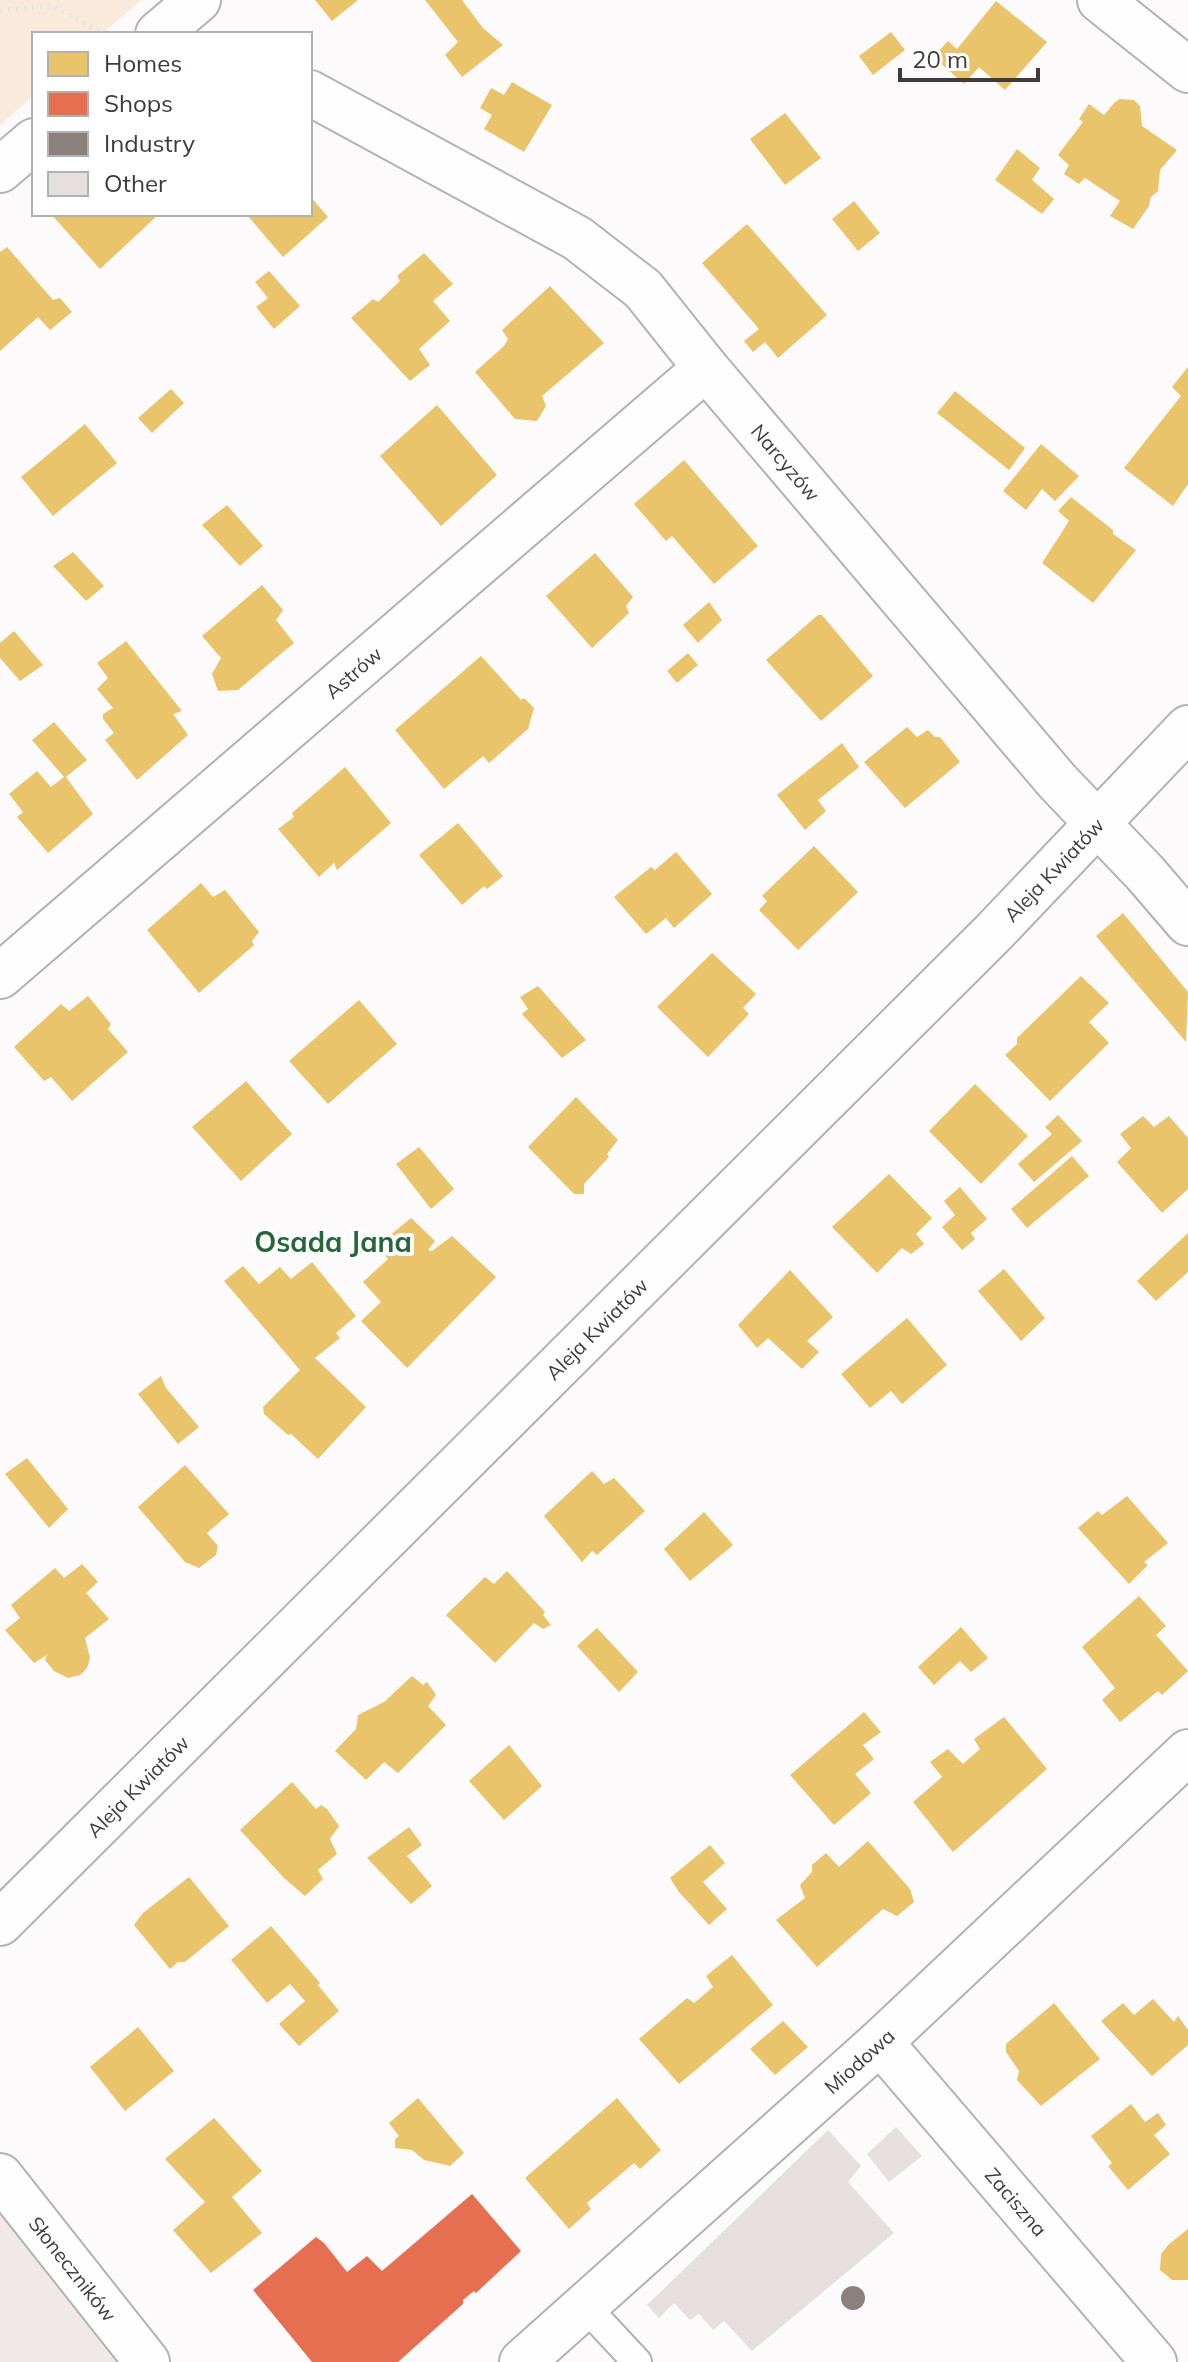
<svg xmlns="http://www.w3.org/2000/svg" width="1188" height="2362" viewBox="0 0 1188 2362" font-family="Mulish,sans-serif">
  <style>
    .built { fill: #f1e9e9 }
    .green { fill: #f9eadb }
    .homes { fill: #e9c46a }
    .shops { fill: #e76f51 }
    .industry { fill: #8a817c }
    .building { fill: #e5e0df }
    .lines { fill: none; stroke-linecap: round; stroke-linejoin: round }
    .service-casing { stroke: #b6b1b1; stroke-width: 32 }
    .minor-casing { stroke: #b6b1b1; stroke-width: 48 }
    .path { stroke: #e5e5e5; stroke-width: 5; stroke-dasharray: 2 6; stroke-linecap: butt }
    .service { stroke: #fffefe; stroke-width: 28 }
    .minor { stroke: #fffefe; stroke-width: 44 }
    .labels { text-anchor: middle; dominant-baseline: central; stroke-width: 8; stroke-linejoin: round; paint-order: stroke }
    .street-label { font-size: 20px; fill: #42393a; stroke: #fff }
    .district-label { font-size: 28px; font-weight: bold; fill: #266739; stroke: #fff }
  </style>
  <rect width="100%" height="100%" fill="#fcfafa"/>
  <path class="built" d="M0,2212L120,2362H0Z"/>
  <path class="green" d="M0,0H141L102,34H34V95L0,125Z"/>
  <g class="homes">
    <path d="M315,0H358L332,21Z"/>
    <path d="M425,0H462L483,28L503,45L462,77L445,55L458,42Z"/>
    <path d="M996,1L1047,42L1005,90L979,67L964,84L937,60L938,52L948,41L957,49Z"/>
    <path d="M891,32L905,50L873,75L859,56Z"/>
    <path d="M512,82L552,105L524,152L484,129L492,115L480,108L491,88L504,95Z"/>
    <path d="M1120,99L1134,100L1140,106L1142,126L1177,150L1160,170L1158,191L1151,197L1149,206L1133,229L1110,216L1120,201L1085,178L1079,184L1064,174L1069,165L1058,155L1083,122L1079,119L1089,104L1104,115L1115,102Z"/>
    <path d="M785,113L821,158L785,185L750,139Z"/>
    <path d="M1017,149L1040,168L1032,180L1054,199L1042,214L995,180Z"/>
    <path d="M310,196L328,217L283,257L246,214H310Z"/>
    <path d="M854,201L880,233L858,251L832,219Z"/>
    <path d="M51,214H159L100,269Z"/>
    <path d="M747,224L827,315L778,358L765,342L753,352L744,341L759,329L702,263Z"/>
    <path d="M7,247L53,300L60,298L72,312L50,330L38,317L0,351V252Z"/>
    <path d="M424,253L453,284L433,301L450,321L419,349L430,365L410,381L351,318L373,299L378,302L400,281L397,276Z"/>
    <path d="M269,271L300,306L274,329L256,307L268,298L255,282Z"/>
    <path d="M550,286L604,343L542,396L546,406L537,421L515,419L475,372L504,346L508,339L502,330Z"/>
    <path d="M1188,367V484L1173,506L1124,468L1181,396L1172,387Z"/>
    <path d="M171,389L184,403L152,433L138,418Z"/>
    <path d="M955,391L1025,448L1009,470L937,413Z"/>
    <path d="M437,405L497,475L441,526L380,456Z"/>
    <path d="M85,424L117,463L53,516L21,477Z"/>
    <path d="M1041,444L1079,476L1055,501L1042,489L1026,510L1003,491Z"/>
    <path d="M684,460L758,546L714,584L672,536L666,541L634,504Z"/>
    <path d="M1071,497L1113,530V534L1136,550L1093,603L1042,563L1069,521L1058,511Z"/>
    <path d="M227,505L263,546L240,566L202,525Z"/>
    <path d="M73,552L104,586L86,601L53,566Z"/>
    <path d="M595,553L633,597L626,606L629,613L592,648L546,596Z"/>
    <path d="M262,585L283,610L276,620L294,643L238,690L218,691L212,674L221,658L202,636Z"/>
    <path d="M709,602L722,620L698,643L683,625Z"/>
    <path d="M818,615H822L873,676L821,721L766,660Z"/>
    <path d="M14,631L43,665L20,681L0,658V643Z"/>
    <path d="M126,641L182,711L173,714L188,735L137,780L105,740L114,733L103,719V714L113,708L97,689L108,678L97,663Z"/>
    <path d="M688,653L698,665L677,683L667,671Z"/>
    <path d="M481,656L521,700L524,698L534,708L528,729L489,763L483,756L444,789L395,730Z"/>
    <path d="M54,722L87,760L66,777L93,814L48,853L17,817L23,812L9,794L37,771L51,787L64,777L32,740Z"/>
    <path d="M907,727L917,737L928,730L935,737H940L960,762L905,808L864,762Z"/>
    <path d="M842,743L859,767L818,800L826,811L805,830L777,795Z"/>
    <path d="M345,767L391,823L337,870L334,863L319,877L278,829L294,817L292,813Z"/>
    <path d="M458,823L503,876L487,889L484,886L462,905L419,855Z"/>
    <path d="M814,846L858,892L798,950L759,910L767,901L762,896Z"/>
    <path d="M676,852L712,894L674,928L666,918L646,934L614,897L651,867L655,870Z"/>
    <path d="M201,883L213,897L225,890L259,932L252,941L254,945L199,993L147,930Z"/>
    <path d="M1123,913L1188,992L1186,1042L1096,936Z"/>
    <path d="M712,953L756,994L743,1008L749,1014L708,1057L657,1007Z"/>
    <path d="M1081,976L1109,1003L1089,1022L1109,1043L1050,1101L1005,1055L1017,1044V1038Z"/>
    <path d="M538,986L586,1040L562,1058L522,1014L528,1009L520,997Z"/>
    <path d="M88,996L111,1024L108,1029L128,1052L72,1101L51,1077L44,1081L14,1047L61,1004L69,1011Z"/>
    <path d="M359,1000L397,1044L328,1104L289,1061Z"/>
    <path d="M246,1081L292,1134L241,1181L192,1127Z"/>
    <path d="M975,1084L1028,1136L981,1184L929,1131Z"/>
    <path d="M576,1097L618,1140L607,1154L609,1157L584,1184V1194H574L528,1147Z"/>
    <path d="M1058,1115L1082,1141L1034,1182L1018,1164L1052,1134L1045,1127Z"/>
    <path d="M1143,1116L1154,1127L1169,1116L1188,1138V1189L1162,1213L1117,1162L1131,1148L1120,1134Z"/>
    <path d="M419,1147L454,1189L431,1209L396,1164Z"/>
    <path d="M1072,1156L1089,1176L1027,1228L1011,1209Z"/>
    <path d="M889,1174L932,1218L916,1234L924,1244L911,1254L902,1248L877,1273L832,1227Z"/>
    <path d="M960,1187L987,1219L971,1233L975,1239L962,1250L942,1227L955,1215L944,1201Z"/>
    <path d="M411,1218L435,1241L428,1250L432,1251L452,1236L496,1277L407,1368L361,1321L381,1302L363,1282L388,1259L377,1246Z"/>
    <path d="M1188,1233V1272L1156,1301L1137,1281Z"/>
    <path d="M312,1262L356,1316L336,1333L340,1338L315,1358L366,1407L318,1459L291,1434L288,1435L264,1414L263,1407L300,1370L224,1281L243,1266L259,1284L280,1267L291,1279Z"/>
    <path d="M1004,1269L1045,1318L1021,1341L978,1291Z"/>
    <path d="M790,1270L833,1317L807,1341L819,1352L802,1369L768,1338L757,1348L738,1325Z"/>
    <path d="M907,1318L947,1365L902,1404L891,1391L870,1408L841,1374Z"/>
    <path d="M161,1376L166,1388L199,1427L178,1444L138,1394Z"/>
    <path d="M27,1458L68,1509L49,1528L5,1474Z"/>
    <path d="M185,1465L229,1514L207,1533L218,1546L216,1555L199,1568L185,1562L138,1507Z"/>
    <path d="M592,1471L604,1484L614,1478L645,1511L597,1555L592,1551L582,1562L544,1516Z"/>
    <path d="M1127,1496L1168,1543L1144,1562L1148,1565L1129,1584L1078,1528L1098,1511L1102,1515Z"/>
    <path d="M704,1512L733,1545L690,1581L664,1549Z"/>
    <path d="M82,1564L98,1582L86,1593L109,1619L85,1638L90,1658L87,1668L80,1675L68,1678L54,1671L45,1660L47,1655L34,1663L5,1630L20,1618L11,1605L55,1568L64,1578Z"/>
    <path d="M507,1571L545,1612L543,1615L551,1625L543,1629L534,1623L495,1663L446,1615L485,1577L494,1584Z"/>
    <path d="M1139,1596L1166,1626L1156,1635L1188,1671L1162,1695L1158,1691L1120,1722L1102,1700L1115,1688L1082,1647Z"/>
    <path d="M961,1627L988,1658L971,1672L960,1661L934,1685L918,1667Z"/>
    <path d="M597,1628L638,1672L619,1692L577,1646Z"/>
    <path d="M412,1676L423,1685L427,1682L436,1695L428,1706L446,1725L398,1773L384,1762L366,1780L335,1751L356,1729L358,1715L384,1702Z"/>
    <path d="M864,1712L881,1732L863,1745L874,1759L855,1774L871,1793L834,1825L790,1775Z"/>
    <path d="M1004,1717L1047,1769L953,1852L913,1802L942,1777L930,1762L948,1749L963,1764L980,1749L974,1739Z"/>
    <path d="M509,1745L542,1786L504,1820L469,1781Z"/>
    <path d="M292,1782L316,1809L321,1805L327,1809L339,1826L330,1839L337,1854L318,1870L323,1879L305,1896L284,1878L240,1830Z"/>
    <path d="M409,1827L422,1845L407,1856L432,1886L411,1904L367,1858Z"/>
    <path d="M868,1841L910,1889L914,1902L897,1916L883,1909L817,1967L776,1920L805,1898L800,1885L812,1872V1865L826,1853L839,1867Z"/>
    <path d="M710,1845L725,1863L703,1882L727,1909L709,1925L679,1892L670,1878Z"/>
    <path d="M189,1877L229,1926L185,1962H178L170,1969L134,1925L143,1913Z"/>
    <path d="M271,1926L320,1983L318,1985L339,2011L299,2046L279,2024L305,2001L290,1984L267,2003L231,1960Z"/>
    <path d="M732,1955L773,2005L679,2084L639,2039L687,1998L694,2003L713,1987L706,1976Z"/>
    <path d="M1153,1999L1174,2022L1178,2016L1188,2030V2045L1152,2076L1101,2021L1123,2003L1134,2015Z"/>
    <path d="M1054,2003L1100,2059L1041,2106L1017,2080L1019,2071L1006,2052V2044Z"/>
    <path d="M783,2021L808,2047L775,2075L750,2049Z"/>
    <path d="M138,2027L174,2071L125,2111L90,2067Z"/>
    <path d="M418,2098L464,2153L450,2166L424,2160L412,2150L395,2148V2139L399,2136L389,2123Z"/>
    <path d="M617,2098L661,2150L640,2169L634,2163L587,2203L591,2209L569,2229L525,2178Z"/>
    <path d="M1131,2104L1145,2122L1158,2113L1166,2125L1154,2135L1170,2154L1128,2190L1108,2166L1112,2163L1091,2136Z"/>
    <path d="M214,2118L262,2171L232,2197L262,2233L211,2273L173,2230L205,2202L165,2159Z"/>
    <path d="M1188,2229V2280H1172L1160,2270L1161,2254L1168,2245Z"/>
  </g>
  <path class="shops" d="M472,2194L521,2251L476,2293L474,2291L463,2300V2304L398,2362H312L253,2290L316,2237L324,2243L347,2272L367,2256L382,2271Z"/>
  <circle class="industry" cx="853" cy="2298" r="12"/>
  <g class="building">
    <path d="M896,2127L922,2156L889,2182L867,2154Z"/>
    <path d="M828,2130L861,2166L848,2182L894,2233L752,2351L724,2321L713,2330L699,2314L690,2320L674,2303L659,2318L647,2305Z"/>
  </g>
  <g class="lines">
    <g class="service-casing">
      <path id="service" d="M585,2306L637,2362"/>
    </g>
    <g class="minor-casing">
      <g id="minor">
        <path d="M1100,0L1188,70"/>
        <path d="M158,34L198,0"/>
        <path id="s1" d="M310,93L577,238L643,289L706,368L1057,781L1145,873L1188,923"/>
        <path d="M0,170L34,141"/>
        <path id="s2" d="M0,976L706,368"/>
        <path id="s3" d="M0,1923L993,933L1188,728"/>
        <path id="s4" d="M880,2042L1154,2362"/>
        <path id="s5" d="M0,2176L147,2362"/>
        <path id="s6" d="M522,2362L880,2042L1188,1752"/>
      </g>
    </g>
    <path class="path" d="M0,11L50,5L98,30L112,34"/>
    <use href="#service" class="service"/>
    <use href="#minor" class="minor"/>
  </g>
  <g class="labels">
    <g class="street-label">
      <text stroke="none"><textPath href="#s1" startOffset="612">Narcyzów</textPath></text>
      <text stroke="none"><textPath href="#s2" startOffset="466">Astrów</textPath></text>
      <text stroke="none"><textPath href="#s3" startOffset="1490">Aleja Kwiatów</textPath></text>
      <text stroke="none"><textPath href="#s3" startOffset="842">Aleja Kwiatów</textPath></text>
      <text stroke="none"><textPath href="#s3" startOffset="194">Aleja Kwiatów</textPath></text>
      <text stroke="none"><textPath href="#s6" startOffset="452">Miodowa</textPath></text>
      <text stroke="none"><textPath href="#s4" startOffset="210">Zaciszna</textPath></text>
      <text stroke="none"><textPath href="#s5" startOffset="118">Słoneczników</textPath></text>
    </g>
    <g class="district-label">
      <text x="333" y="1241">Osada Jana</text>
    </g>
  </g>
  <rect x="32" y="32" width="280" height="184" fill="#ffffff" stroke="#b3b0b0" stroke-width="2"/>
  <rect x="48" y="52" width="40" height="24" fill="#e9c46a" stroke="#b3b0b0" stroke-width="2"/>
  <text x="104" y="72" font-size="24" fill="#42393a">Homes</text>
  <rect x="48" y="92" width="40" height="24" fill="#e76f51" stroke="#b3b0b0" stroke-width="2"/>
  <text x="104" y="112" font-size="24" fill="#42393a">Shops</text>
  <rect x="48" y="132" width="40" height="24" fill="#8a817c" stroke="#b3b0b0" stroke-width="2"/>
  <text x="104" y="152" font-size="24" fill="#42393a">Industry</text>
  <rect x="48" y="172" width="40" height="24" fill="#e5e0df" stroke="#b3b0b0" stroke-width="2"/>
  <text x="104" y="192" font-size="24" fill="#42393a">Other</text>
  <path d="M900 68v12h138v-12" fill="none" stroke="#42393a" stroke-width="4"/>
  <text x="912" y="68" font-size="24" fill="#42393a" stroke="#ffffff" stroke-width="6" paint-order="stroke">20 m</text>
</svg>
